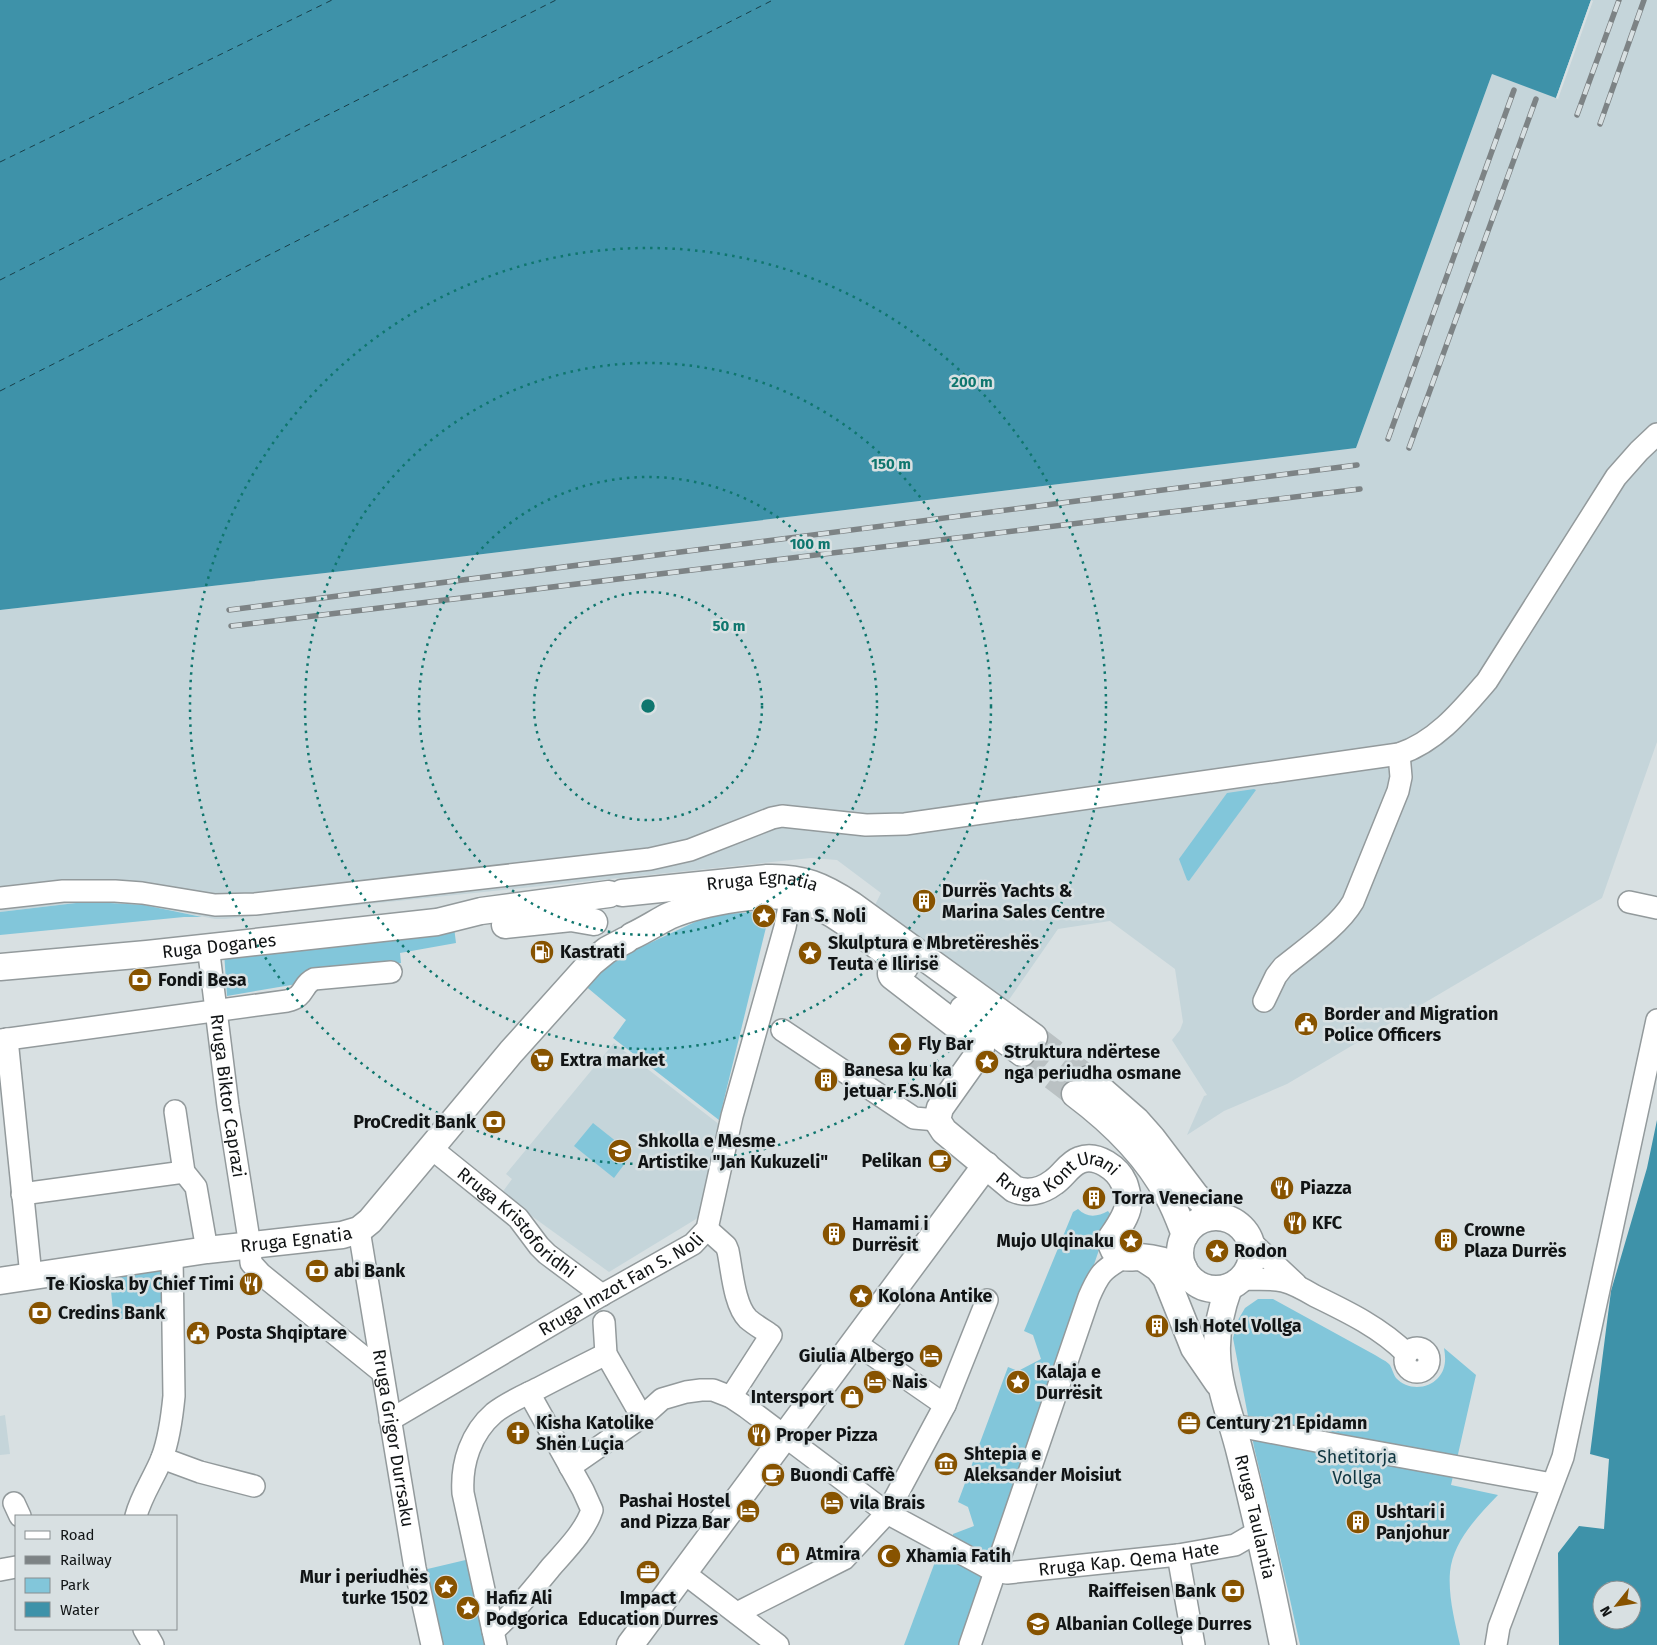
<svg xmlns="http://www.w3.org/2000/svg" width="1657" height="1645" viewBox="0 0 1657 1645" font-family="'Fira Sans',sans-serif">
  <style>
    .built { fill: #c5d5da }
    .green { fill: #82c6da }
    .water { fill: #3e92a9; fill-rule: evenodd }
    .pier { fill: #d8e0e2 }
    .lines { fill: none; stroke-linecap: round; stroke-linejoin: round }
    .ferry { stroke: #183f49; stroke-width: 1; stroke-dasharray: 6 5; stroke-linecap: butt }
    .major-tunnel { stroke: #bac1c3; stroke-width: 26; stroke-dasharray: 26 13; stroke-linecap: butt }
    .minor-casing { stroke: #939a9c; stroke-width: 24 }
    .major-casing { stroke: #939a9c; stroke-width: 29 }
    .minor { stroke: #fff; stroke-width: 21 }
    .major { stroke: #fff; stroke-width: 26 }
    .rail-casing { stroke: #7d8385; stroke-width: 5.5 }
    .rail { stroke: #d8e0e2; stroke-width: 4; stroke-dasharray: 11; stroke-linecap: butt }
    .ring { fill: none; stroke: #0f766e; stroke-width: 2.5; stroke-dasharray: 2.5 5 }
    .labels { text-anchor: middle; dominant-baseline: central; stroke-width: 5; stroke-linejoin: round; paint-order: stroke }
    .street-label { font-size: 18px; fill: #111415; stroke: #d8e0e2 }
    .poi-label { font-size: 18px; font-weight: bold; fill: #111415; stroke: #d8e0e2; text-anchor: start }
    .park-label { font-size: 18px; fill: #103742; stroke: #d8e0e2 }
    .centre { fill: #0f766e; stroke: #d8e0e2; stroke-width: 2.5 }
    .ring-label { font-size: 15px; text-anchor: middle; font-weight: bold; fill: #0f766e; stroke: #d8e0e2; stroke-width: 5; stroke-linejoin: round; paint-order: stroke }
  </style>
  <rect width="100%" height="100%" fill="#d8e0e2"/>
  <g class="built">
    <path d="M1591,0H1657V742L1602,898L1287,1084L1224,1111L1187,1135L1204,1096L1207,1095L1172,1040L1180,1030L1183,1022L1175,969L1110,921L1058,929L1006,1004L874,907L881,893L837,860L811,858L225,919H215L144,905L110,903H76L0,912V610L343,571L1356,448L1492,74L1556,97Z"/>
    <path d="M614,1043L720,1125L701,1216L609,1272L501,1194L512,1179L506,1174Z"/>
    <path d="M5,1415L10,1454L0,1455V1416Z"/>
  </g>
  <g class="green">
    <path d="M1254,789L1256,790L1189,881L1187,880L1179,859L1227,793Z"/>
    <path d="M76,903H110L144,905L202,917H184L0,935V912Z"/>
    <path d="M770,911L719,1120L613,1038L626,1020L583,984L607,963L710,915Z"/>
    <path d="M454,927L456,943L400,953L401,963L306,973L297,984L227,996L224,952Z"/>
    <path d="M593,1123L632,1154L614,1178L574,1146Z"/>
    <path d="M1078,1209C1087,1218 1097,1217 1108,1211L1111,1215L992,1562L953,1541V1534L974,1526L968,1507L958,1502L1008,1367L1018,1371L1041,1359L1033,1335L1024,1331L1073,1212Z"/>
    <path d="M165,1265L167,1314L114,1320L109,1272Z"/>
    <path d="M1258,1299H1273L1375,1355C1379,1358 1385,1360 1389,1364C1392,1367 1393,1374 1396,1378C1407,1390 1427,1390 1438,1378C1446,1369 1446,1359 1444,1348L1476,1375L1451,1485L1498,1495C1478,1516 1453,1541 1450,1572C1448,1596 1455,1622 1460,1645H1300L1289,1595L1254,1447L1233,1338L1238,1320L1245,1308Z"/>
    <path d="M938,1554L982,1577L961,1645H904Z"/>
    <path d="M474,1558L493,1645H436L419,1571Z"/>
  </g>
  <g class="water">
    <path d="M0,0H1591L1556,98L1492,74L1356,448L343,571L0,610Z"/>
    <path d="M1657,1120V1645H1559L1558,1553L1579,1526L1604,1529L1609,1459L1590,1454L1611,1291L1647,1168ZM1602,1590H1632V1620H1602Z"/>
  </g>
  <path class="pier" d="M1591,0L1593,1L1558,99L1556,98Z"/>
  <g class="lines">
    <g class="ferry">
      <path d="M0,162L332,0"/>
      <path d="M0,280L556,0"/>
      <path d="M0,391L773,0"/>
    </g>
    <g class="major-tunnel">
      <path d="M1034,1037L1089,1079"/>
      <path d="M1022,1053L1075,1094"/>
    </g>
    <g class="minor-casing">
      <g id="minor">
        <path d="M0,898L63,891H115L142,893L215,905L255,904L650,859L690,850L772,818L782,816L866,825L905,824L1399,754C1436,742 1462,710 1487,681L1616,477L1639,451L1657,434"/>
        <path d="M1629,902L1657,908"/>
        <path id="s1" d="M208,946L228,1106L250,1246L251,1263L261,1274L382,1372"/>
        <path d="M1264,1001L1276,976L1283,967C1305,949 1339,926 1353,902L1398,791L1401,777L1399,754"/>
        <path d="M782,1030L914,1118L937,1120"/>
        <path d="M7,1039L31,1276"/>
        <path d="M0,1040L287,1001C306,997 301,985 314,979L391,972"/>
        <path d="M175,1111L184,1172L196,1187L207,1250"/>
        <path id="s2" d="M431,1148L518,1218L539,1246L547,1254L602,1295"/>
        <path d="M22,1194L184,1172"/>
        <path d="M707,1229L726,1246L728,1251C732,1270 734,1305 748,1319C755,1325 764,1330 771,1335L731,1397"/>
        <path id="s3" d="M359,1230L415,1568L432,1645"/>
        <path d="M1249,1240L1296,1284"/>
        <path d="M1241,1279C1255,1280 1270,1278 1283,1281C1295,1284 1305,1290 1315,1296C1348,1312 1381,1328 1407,1354"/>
        <path d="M604,1322L606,1354L642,1417"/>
        <path d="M854,1342L945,1405"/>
        <circle cx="1417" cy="1360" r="12"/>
        <path id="s4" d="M390,1420L602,1295L693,1244L707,1229L732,1116L785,927L791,896"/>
        <path d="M1233,1425L1337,1445L1552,1484"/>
        <path d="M162,1458L200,1472L254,1486"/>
        <path id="s5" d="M570,1467L642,1417L662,1399L686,1392L701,1390H713L731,1397L746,1407L887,1513L994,1571L1007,1573L1178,1555L1235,1545L1259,1531"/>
        <path d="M14,1503L20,1516"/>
        <path d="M136,1516C141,1496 154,1478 162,1458C169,1439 172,1417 174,1396L172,1256"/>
        <path d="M1178,1555L1194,1645"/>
        <path d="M0,1570L16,1567"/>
        <path d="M684,1573L778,1645"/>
        <path d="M737,1613L844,1559L887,1513L945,1405L987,1300"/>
        <path d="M144,1629L153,1645"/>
        <path d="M493,1631C515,1612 533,1589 552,1566C567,1549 585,1531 592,1510L583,1490L529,1393"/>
        <path d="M496,1645L463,1493C461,1463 471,1433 494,1413C508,1402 525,1395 541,1387C562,1376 584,1365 606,1354"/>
        <path d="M970,1645L1089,1297C1099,1274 1102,1270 1123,1258"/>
        <path d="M1496,1645L1499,1627L1563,1457L1657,1020"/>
      </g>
    </g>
    <g class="major-casing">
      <g id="major">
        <path id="s6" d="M622,893L767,878C803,877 823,886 852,905L1034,1037"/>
        <path d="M505,925L571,918L594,922"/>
        <path d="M632,936C645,930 657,922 669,916C699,903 773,888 804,900C839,913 875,945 905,967"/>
        <path id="s7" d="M892,957L891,974L892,976L975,1040L981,1048L979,1053L940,1108L937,1120L944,1131L1014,1189C1028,1195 1042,1191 1054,1182C1064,1175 1069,1164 1080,1160C1097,1153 1118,1169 1124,1183C1126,1188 1127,1194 1128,1198C1131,1212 1117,1229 1110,1240C1112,1246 1114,1253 1120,1256C1126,1259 1134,1257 1140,1257C1156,1258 1170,1262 1184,1269"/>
        <path id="s8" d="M0,967L147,954L437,922L481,911L609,894"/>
        <path d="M963,1009L1022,1053"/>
        <path d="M1089,1079L1137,1121L1152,1138L1196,1196L1220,1217"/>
        <path d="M1075,1094C1111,1121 1147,1156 1168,1196C1175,1208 1180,1222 1185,1235"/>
        <circle cx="1216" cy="1253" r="36"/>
        <path d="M1143,1258L1158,1268L1166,1278L1194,1348L1218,1383"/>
        <path id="s9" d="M0,1281L207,1250L342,1235L359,1230L370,1221L511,1052L591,963L607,950L626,940"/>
        <path id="s10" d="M1229,1287C1221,1309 1216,1329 1217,1353C1218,1387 1232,1420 1240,1453C1256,1516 1270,1580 1283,1645"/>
        <path d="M630,1645L986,1165"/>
      </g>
    </g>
    <use href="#minor" class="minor"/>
    <use href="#major" class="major"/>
    <g class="rail-casing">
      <g id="rail">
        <path d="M1577,115L1619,0"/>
        <path d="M1600,124L1644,0"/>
        <path d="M1388,439L1514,90"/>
        <path d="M1409,448L1536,99"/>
        <path d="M229,610L1357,465"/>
        <path d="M231,626L1360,489"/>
      </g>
    </g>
    <use href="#rail" class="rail"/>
  </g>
  <g class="ring">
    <circle cx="648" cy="706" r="114"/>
    <circle cx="648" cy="706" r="229"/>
    <circle cx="648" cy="706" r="343"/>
    <circle cx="648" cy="706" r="458"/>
  </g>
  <defs>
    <g id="building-disc" transform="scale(1.25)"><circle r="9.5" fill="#875300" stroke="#d8e0e2"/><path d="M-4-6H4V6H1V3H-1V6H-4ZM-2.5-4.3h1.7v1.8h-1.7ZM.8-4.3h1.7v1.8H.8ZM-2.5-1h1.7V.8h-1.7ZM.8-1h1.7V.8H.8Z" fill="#fff"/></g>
    <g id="sight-disc" transform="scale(1.25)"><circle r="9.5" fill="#875300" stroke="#d8e0e2"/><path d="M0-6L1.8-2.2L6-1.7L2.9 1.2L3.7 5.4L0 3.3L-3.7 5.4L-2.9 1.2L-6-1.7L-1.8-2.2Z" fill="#fff"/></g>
    <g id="fuel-disc" transform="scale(1.25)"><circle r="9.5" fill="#875300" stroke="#d8e0e2"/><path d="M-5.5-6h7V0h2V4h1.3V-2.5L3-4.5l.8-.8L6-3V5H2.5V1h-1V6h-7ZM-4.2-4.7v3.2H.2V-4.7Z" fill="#fff"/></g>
    <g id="bank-disc" transform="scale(1.25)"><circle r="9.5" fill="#875300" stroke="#d8e0e2"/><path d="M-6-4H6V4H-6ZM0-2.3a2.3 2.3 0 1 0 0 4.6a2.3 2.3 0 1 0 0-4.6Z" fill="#fff"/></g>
    <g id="civic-disc" transform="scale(1.25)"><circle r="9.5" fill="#875300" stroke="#d8e0e2"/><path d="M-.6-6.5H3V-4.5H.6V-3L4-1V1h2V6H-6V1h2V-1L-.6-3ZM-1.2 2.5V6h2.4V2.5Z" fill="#fff"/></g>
    <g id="bar-disc" transform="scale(1.25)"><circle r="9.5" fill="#875300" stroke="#d8e0e2"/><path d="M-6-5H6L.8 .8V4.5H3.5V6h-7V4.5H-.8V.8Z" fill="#fff"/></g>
    <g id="supermarket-disc" transform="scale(1.25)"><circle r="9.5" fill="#875300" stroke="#d8e0e2"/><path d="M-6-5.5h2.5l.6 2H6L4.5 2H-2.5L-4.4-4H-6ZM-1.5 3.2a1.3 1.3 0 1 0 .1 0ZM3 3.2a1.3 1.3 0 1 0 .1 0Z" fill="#fff"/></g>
    <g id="school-disc" transform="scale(1.25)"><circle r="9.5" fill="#875300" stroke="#d8e0e2"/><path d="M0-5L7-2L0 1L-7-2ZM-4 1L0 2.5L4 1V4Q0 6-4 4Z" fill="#fff"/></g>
    <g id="cafe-disc" transform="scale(1.25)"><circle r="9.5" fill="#875300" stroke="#d8e0e2"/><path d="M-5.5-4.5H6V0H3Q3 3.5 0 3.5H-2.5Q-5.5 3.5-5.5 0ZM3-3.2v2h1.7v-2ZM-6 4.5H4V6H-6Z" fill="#fff"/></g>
    <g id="restaurant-disc" transform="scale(1.25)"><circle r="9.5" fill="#875300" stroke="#d8e0e2"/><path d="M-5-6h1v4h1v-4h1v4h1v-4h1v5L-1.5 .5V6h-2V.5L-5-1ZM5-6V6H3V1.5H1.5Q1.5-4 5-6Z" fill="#fff"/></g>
    <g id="hotel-disc" transform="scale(1.25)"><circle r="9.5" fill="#875300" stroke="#d8e0e2"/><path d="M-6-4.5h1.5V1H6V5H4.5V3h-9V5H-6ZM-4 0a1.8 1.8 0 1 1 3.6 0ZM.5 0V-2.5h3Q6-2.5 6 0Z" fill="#fff"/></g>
    <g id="shop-disc" transform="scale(1.25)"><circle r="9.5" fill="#875300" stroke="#d8e0e2"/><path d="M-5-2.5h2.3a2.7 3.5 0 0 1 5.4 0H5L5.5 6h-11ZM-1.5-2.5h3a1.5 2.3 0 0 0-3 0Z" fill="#fff"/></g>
    <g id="office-disc" transform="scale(1.25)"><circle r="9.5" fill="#875300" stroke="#d8e0e2"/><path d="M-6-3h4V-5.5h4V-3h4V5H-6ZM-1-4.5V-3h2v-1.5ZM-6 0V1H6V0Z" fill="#fff"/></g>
    <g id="church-disc" transform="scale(1.25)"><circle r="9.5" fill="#875300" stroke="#d8e0e2"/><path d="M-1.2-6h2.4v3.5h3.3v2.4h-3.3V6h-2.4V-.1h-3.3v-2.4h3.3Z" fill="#fff"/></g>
    <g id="museum-disc" transform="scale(1.25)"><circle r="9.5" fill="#875300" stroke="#d8e0e2"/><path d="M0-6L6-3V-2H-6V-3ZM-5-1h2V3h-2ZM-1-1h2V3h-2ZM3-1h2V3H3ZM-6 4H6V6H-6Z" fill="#fff"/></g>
    <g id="mosque-disc" transform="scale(1.25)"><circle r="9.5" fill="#875300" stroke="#d8e0e2"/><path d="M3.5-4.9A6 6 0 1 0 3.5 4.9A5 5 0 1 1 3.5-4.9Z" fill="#fff"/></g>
    <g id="university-disc" transform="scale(1.25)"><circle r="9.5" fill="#875300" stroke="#d8e0e2"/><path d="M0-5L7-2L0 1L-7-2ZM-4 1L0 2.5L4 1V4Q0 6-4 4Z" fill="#fff"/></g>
  </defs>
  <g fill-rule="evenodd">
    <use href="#building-disc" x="924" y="901"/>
    <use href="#sight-disc" x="764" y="916"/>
    <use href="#fuel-disc" x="542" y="952"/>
    <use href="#sight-disc" x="810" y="953"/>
    <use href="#bank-disc" x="140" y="980"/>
    <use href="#civic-disc" x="1306" y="1024"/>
    <use href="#bar-disc" x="900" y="1044"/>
    <use href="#supermarket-disc" x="542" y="1060"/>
    <use href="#sight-disc" x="987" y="1062"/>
    <use href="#building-disc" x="826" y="1080"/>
    <use href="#bank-disc" x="494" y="1122"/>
    <use href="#school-disc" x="620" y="1151"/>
    <use href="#cafe-disc" x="940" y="1161"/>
    <use href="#restaurant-disc" x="1282" y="1188"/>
    <use href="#building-disc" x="1094" y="1198"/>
    <use href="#restaurant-disc" x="1295" y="1223"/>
    <use href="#building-disc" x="834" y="1234"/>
    <use href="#building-disc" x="1446" y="1240"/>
    <use href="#sight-disc" x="1131" y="1241"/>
    <use href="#sight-disc" x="1217" y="1251"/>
    <use href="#bank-disc" x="317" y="1271"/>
    <use href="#restaurant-disc" x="251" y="1284"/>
    <use href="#sight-disc" x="861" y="1296"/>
    <use href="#bank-disc" x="40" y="1313"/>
    <use href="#building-disc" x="1157" y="1326"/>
    <use href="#civic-disc" x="198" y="1333"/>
    <use href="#hotel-disc" x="931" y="1356"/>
    <use href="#hotel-disc" x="875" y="1382"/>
    <use href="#sight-disc" x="1018" y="1382"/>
    <use href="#shop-disc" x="852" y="1397"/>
    <use href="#office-disc" x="1189" y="1423"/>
    <use href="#church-disc" x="518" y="1433"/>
    <use href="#restaurant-disc" x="759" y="1435"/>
    <use href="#museum-disc" x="946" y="1464"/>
    <use href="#cafe-disc" x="773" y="1475"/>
    <use href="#hotel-disc" x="832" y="1503"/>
    <use href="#hotel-disc" x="748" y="1511"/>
    <use href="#building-disc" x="1358" y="1522"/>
    <use href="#shop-disc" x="788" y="1554"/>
    <use href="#mosque-disc" x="889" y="1556"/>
    <use href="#office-disc" x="648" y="1572"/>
    <use href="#sight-disc" x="446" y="1587"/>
    <use href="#bank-disc" x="1233" y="1591"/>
    <use href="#sight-disc" x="468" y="1608"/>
    <use href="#university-disc" x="1038" y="1624"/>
  </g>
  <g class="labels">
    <g class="street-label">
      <text stroke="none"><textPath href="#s6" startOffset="141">Rruga Egnatia</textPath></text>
      <text stroke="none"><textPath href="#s8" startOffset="220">Ruga Doganes</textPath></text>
      <text stroke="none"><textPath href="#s1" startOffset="151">Rruga Biktor Caprazi</textPath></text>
      <text stroke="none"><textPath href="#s7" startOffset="372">Rruga Kont Urani</textPath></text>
      <text stroke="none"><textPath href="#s2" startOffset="114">Rruga Kristoforidhi</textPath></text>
      <text stroke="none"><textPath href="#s9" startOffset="299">Rruga Egnatia</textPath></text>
      <text stroke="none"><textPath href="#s4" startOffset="268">Rruga Imzot Fan S. Noli</textPath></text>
      <text stroke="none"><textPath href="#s3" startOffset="211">Rruga Grigor Durrsaku</textPath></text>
      <text stroke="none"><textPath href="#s10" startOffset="236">Rruga Taulantia</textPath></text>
      <text stroke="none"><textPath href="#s5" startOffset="638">Rruga Kap. Qema Hate</textPath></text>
    </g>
    <g class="poi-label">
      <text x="942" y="891">Durrës Yachts &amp;<tspan x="942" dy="21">Marina Sales Centre</tspan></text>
      <text x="782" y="916">Fan S. Noli</text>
      <text x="828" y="943">Skulptura e Mbretëreshës<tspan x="828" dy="21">Teuta e Ilirisë</tspan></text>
      <text x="560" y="952">Kastrati</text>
      <text x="158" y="980">Fondi Besa</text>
      <text x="1324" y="1014">Border and Migration<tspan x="1324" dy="21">Police Officers</tspan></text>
      <text x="918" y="1044">Fly Bar</text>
      <text x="1004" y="1052">Struktura ndërtese<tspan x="1004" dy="21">nga periudha osmane</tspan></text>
      <text x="560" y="1060">Extra market</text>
      <text x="844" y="1070">Banesa ku ka<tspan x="844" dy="21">jetuar F.S.Noli</tspan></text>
      <text x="476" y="1122" text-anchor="end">ProCredit Bank</text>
      <text x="638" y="1141">Shkolla e Mesme<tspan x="638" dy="21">Artistike "Jan Kukuzeli"</tspan></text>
      <text x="922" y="1161" text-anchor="end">Pelikan</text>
      <text x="1300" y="1188">Piazza</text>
      <text x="1112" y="1198">Torra Veneciane</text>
      <text x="1312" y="1223">KFC</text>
      <text x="852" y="1224">Hamami i<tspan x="852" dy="21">Durrësit</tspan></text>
      <text x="1464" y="1230">Crowne<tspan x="1464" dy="21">Plaza Durrës</tspan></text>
      <text x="1114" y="1241" text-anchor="end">Mujo Ulqinaku</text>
      <text x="1234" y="1251">Rodon</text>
      <text x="334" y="1271">abi Bank</text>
      <text x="234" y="1284" text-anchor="end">Te Kioska by Chief Timi</text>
      <text x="878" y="1296">Kolona Antike</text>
      <text x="58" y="1313">Credins Bank</text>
      <text x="1174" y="1326">Ish Hotel Vollga</text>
      <text x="216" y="1333">Posta Shqiptare</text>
      <text x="914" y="1356" text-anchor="end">Giulia Albergo</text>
      <text x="1036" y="1372">Kalaja e<tspan x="1036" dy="21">Durrësit</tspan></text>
      <text x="892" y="1382">Nais</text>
      <text x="834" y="1397" text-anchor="end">Intersport</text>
      <text x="536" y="1423">Kisha Katolike<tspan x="536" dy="21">Shën Luçia</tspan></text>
      <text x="1206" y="1423">Century 21 Epidamn</text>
      <text x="776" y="1435">Proper Pizza</text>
      <text x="964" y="1454">Shtepia e<tspan x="964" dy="21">Aleksander Moisiut</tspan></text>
      <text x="790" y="1475">Buondi Caffè</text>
      <text x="730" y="1501" text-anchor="end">Pashai Hostel<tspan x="730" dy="21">and Pizza Bar</tspan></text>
      <text x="850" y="1503">vila Brais</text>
      <text x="1376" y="1512">Ushtari i<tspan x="1376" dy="21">Panjohur</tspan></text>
      <text x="806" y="1554">Atmira</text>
      <text x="906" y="1556">Xhamia Fatih</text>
      <text x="428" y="1577" text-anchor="end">Mur i periudhës<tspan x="428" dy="21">turke 1502</tspan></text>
      <text x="1216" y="1591" text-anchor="end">Raiffeisen Bank</text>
      <text x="486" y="1598">Hafiz Ali<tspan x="486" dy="21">Podgorica</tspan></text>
      <text x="648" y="1598" text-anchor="middle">Impact<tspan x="648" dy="21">Education Durres</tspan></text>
      <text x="1056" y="1624">Albanian College Durres</text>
    </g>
    <g class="park-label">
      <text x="1357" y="1457">Shetitorja<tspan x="1357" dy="21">Vollga</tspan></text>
    </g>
  </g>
  <circle cx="648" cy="706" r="8" class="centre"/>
  <g class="ring-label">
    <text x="972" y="387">200 m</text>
    <text x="891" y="469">150 m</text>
    <text x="810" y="549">100 m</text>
    <text x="729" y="631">50 m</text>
  </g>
  <rect x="15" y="1515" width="162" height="115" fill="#d8e0e2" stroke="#888e90"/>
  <rect x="25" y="1531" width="25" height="8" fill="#ffffff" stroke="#888e90"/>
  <text x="60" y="1540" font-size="15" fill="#111415">Road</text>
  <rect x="25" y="1556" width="25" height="8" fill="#7d8385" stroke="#888e90"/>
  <text x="60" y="1565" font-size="15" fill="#111415">Railway</text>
  <rect x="25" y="1578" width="25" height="15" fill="#82c6da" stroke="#888e90"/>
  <text x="60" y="1590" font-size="15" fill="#111415">Park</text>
  <rect x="25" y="1602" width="25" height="15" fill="#3e92a9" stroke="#888e90"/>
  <text x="60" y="1615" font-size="15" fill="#111415">Water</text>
  <g transform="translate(1617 1605) rotate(240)"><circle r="24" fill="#d8e0e2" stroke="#888e90"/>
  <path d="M0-4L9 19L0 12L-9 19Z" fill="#875300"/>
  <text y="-8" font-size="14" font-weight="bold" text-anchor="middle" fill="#111415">N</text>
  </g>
</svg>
